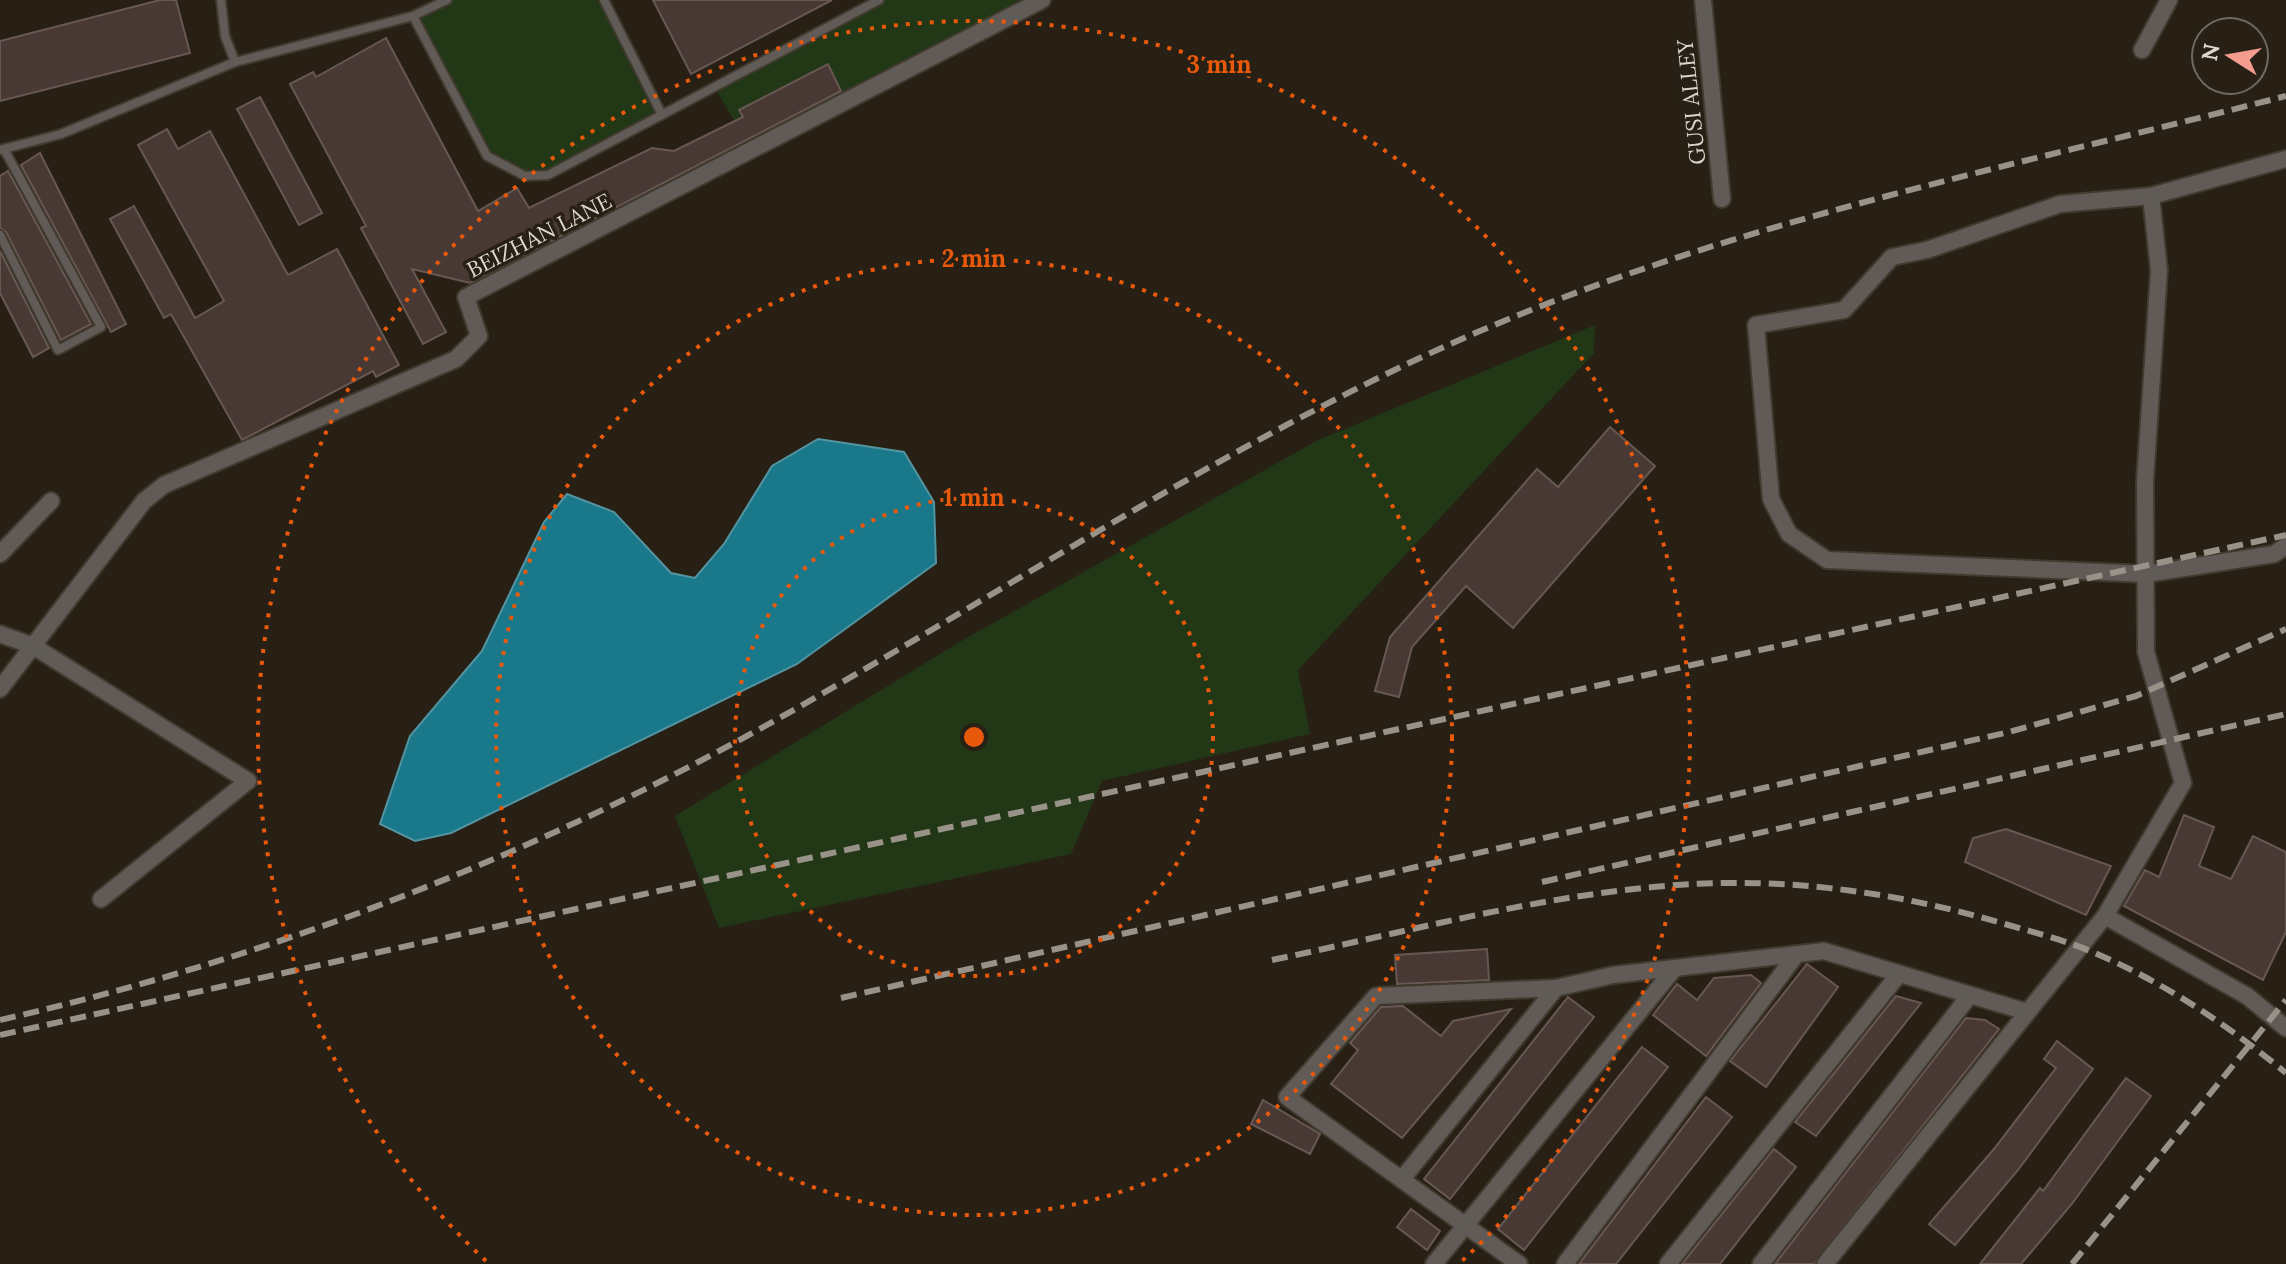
<svg xmlns="http://www.w3.org/2000/svg" width="2286" height="1264" viewBox="0 0 2286 1264" font-family="Lora,serif">
  <style>
    .green { fill: #213715 }
    .water { fill: #1a788b; stroke: #5494a0; stroke-width: 2 }
    .building { fill: #483935; stroke: #685854; stroke-width: 2 }
    .lines { fill: none; stroke-linecap: round; stroke-linejoin: round }
    .service-casing { stroke: #413a2f; stroke-width: 12 }
    .minor-casing { stroke: #413a2f; stroke-width: 20 }
    .service { stroke: #605b56; stroke-width: 8 }
    .minor { stroke: #605b56; stroke-width: 16 }
    .rail { stroke: #989289; stroke-width: 6; stroke-dasharray: 16 8; stroke-linecap: butt }
    .ring { fill: none; stroke: #e8590c; stroke-width: 4; stroke-dasharray: 4 8 }
    .labels { text-anchor: middle; dominant-baseline: central; stroke-width: 7; stroke-linejoin: round; paint-order: stroke }
    .street-label { font-size: 22px; fill: #ddd7d0; stroke: #282015 }
    .centre { fill: #e8590c; stroke: #282015; stroke-width: 4 }
    .ring-label { font-size: 24px; text-anchor: middle; font-weight: bold; fill: #e8590c; stroke: #282015; stroke-width: 7; stroke-linejoin: round; paint-order: stroke }
  </style>
  <rect width="100%" height="100%" fill="#282015"/>
  <g class="green">
    <path d="M447,0H604L662,115L551,174L525,176L487,156L413,16Z"/>
    <path d="M879,0H1042L752,150L714,87Z"/>
    <path d="M1595,325L1594,353L1298,670L1310,734L1102,781L1071,854L719,928L675,816L963,640L1318,440Z"/>
  </g>
  <path class="water" d="M818,439L904,452L934,502L936,563L797,664L451,833L415,841L380,824L410,736L482,651L544,522L567,494L614,512L671,573L695,578L724,544L772,466Z"/>
  <g class="building">
    <path d="M160,0H176L190,53L0,101V41Z"/>
    <path d="M653,0H832L691,74Z"/>
    <path d="M386,38L478,211L517,188L529,208L652,148L674,151L743,117L739,110L828,64L841,91L470,283L412,269L446,332L423,344L361,228L366,226L290,84L313,72L316,77Z"/>
    <path d="M260,97L322,213L299,225L237,109Z"/>
    <path d="M167,129L178,149L210,131L288,275L337,249L399,365L376,377L373,371L242,440L171,314L164,318L110,219L134,206L195,318L224,301L138,145Z"/>
    <path d="M40,153L126,324L111,332L21,165Z"/>
    <path d="M8,171L91,324L61,340L6,232L0,228V176Z"/>
    <path d="M0,251L49,348L33,357L0,293Z"/>
    <path d="M1610,427L1655,466L1513,628L1466,586L1412,647L1399,697L1375,691L1390,637L1537,469L1558,487Z"/>
    <path d="M2184,815L2214,827L2199,866L2231,879L2253,836L2286,852V932L2263,980L2124,906L2145,870L2159,877Z"/>
    <path d="M2006,829L2111,866L2086,915L1965,862L1973,838Z"/>
    <path d="M1487,949L1489,980L1397,984L1395,955Z"/>
    <path d="M1807,964L1838,987L1766,1087L1730,1061Z"/>
    <path d="M1751,975L1761,983L1706,1056L1653,1015L1677,984L1697,1000L1714,978Z"/>
    <path d="M1896,996L1921,1003L1816,1136L1795,1122Z"/>
    <path d="M1568,997L1594,1017L1450,1199L1424,1179Z"/>
    <path d="M1403,1006L1441,1036L1453,1021L1511,1009L1402,1138L1331,1084L1358,1050L1350,1043L1381,1007Z"/>
    <path d="M1966,1018L1985,1020L1999,1029L1814,1264H1775Z"/>
    <path d="M2057,1041L2093,1069L2018,1170L1955,1245L1929,1224L1994,1149L2056,1068L2044,1059Z"/>
    <path d="M1642,1047L1668,1067L1524,1250L1498,1229Z"/>
    <path d="M2126,1078L2151,1096L2071,1205L2021,1264H1980L2040,1188L2043,1191Z"/>
    <path d="M1706,1097L1732,1117L1616,1264H1579Z"/>
    <path d="M1263,1100L1320,1134L1310,1154L1251,1124Z"/>
    <path d="M1774,1149L1796,1167L1720,1264H1682Z"/>
    <path d="M1411,1209L1440,1231L1427,1250L1397,1227Z"/>
  </g>
  <g class="lines">
    <g class="service-casing">
      <g id="service">
        <path d="M221,0L225,36L235,62"/>
        <path d="M604,0L662,115"/>
        <path d="M413,16L447,0"/>
        <path d="M0,150L61,134L235,62L413,16L487,156L525,176L548,175L879,0"/>
        <path d="M0,235L58,350L101,327L4,149"/>
      </g>
    </g>
    <g class="minor-casing">
      <g id="minor">
        <path d="M1703,0L1722,199"/>
        <path d="M2142,50L2169,0"/>
        <path d="M2286,159L2151,196L2060,204L1927,250L1892,257L1844,310L1756,325L1771,499L1789,534L1827,560L2146,574L2274,554L2286,546"/>
        <path d="M2151,196L2159,270L2145,481L2146,652L2183,783L2105,916L2247,996L2286,1028"/>
        <path d="M0,554L51,501"/>
        <path d="M0,634L33,646L248,781L101,899"/>
        <path d="M0,689L144,501L164,485L456,359L479,336L466,297L1042,0"/>
        <path d="M1402,1179L1556,988"/>
        <path d="M1434,1264L1674,969"/>
        <path d="M1519,1264L1287,1097L1376,996L1556,988L1613,975L1824,951L2027,1012"/>
        <path d="M1565,1264L1796,955"/>
        <path d="M1668,1264L1899,974"/>
        <path d="M1761,1264L1970,995"/>
        <path d="M1825,1264L2105,916"/>
      </g>
    </g>
    <use href="#service" class="service"/>
    <use href="#minor" class="minor"/>
    <g class="rail">
      <path d="M1542,882L2286,714"/>
      <path d="M1272,960C1398,934 1525,899 1653,887C1774,875 1889,890 2005,924C2036,933 2068,941 2097,954C2165,983 2229,1026 2286,1073"/>
      <path d="M841,998L2009,732L2136,696L2286,629"/>
      <path d="M0,1020C267,959 526,859 765,726C979,607 1185,470 1405,365C1682,232 1991,172 2286,96"/>
      <path d="M0,1035L2286,535"/>
      <path d="M2072,1264L2286,1000"/>
    </g>
  </g>
  <g class="ring">
    <circle cx="974" cy="737" r="239"/>
    <circle cx="974" cy="737" r="478"/>
    <path d="M486 1261A716 716 0 1 1 1462 1261"/>
  </g>
  <g class="labels">
    <g class="street-label">
      <text transform="translate(1691 102) rotate(-96)">GUSI ALLEY</text>
      <text transform="translate(539 235) rotate(-27)">BEIZHAN LANE</text>
    </g>
  </g>
  <circle cx="974" cy="737" r="12" class="centre"/>
  <g class="ring-label">
    <text x="1219" y="73">3 min</text>
    <text x="974" y="267">2 min</text>
    <text x="974" y="506">1 min</text>
  </g>
  <g transform="translate(2230 56) rotate(281)"><circle r="38" fill="#282015" stroke="#706960" stroke-width="2"/>
  <path d="M0-6L14 30L0 20L-14 30Z" fill="#f59c91"/>
  <text y="-12" font-size="22" font-weight="bold" text-anchor="middle" fill="#ddd7d0">N</text>
  </g>
</svg>
